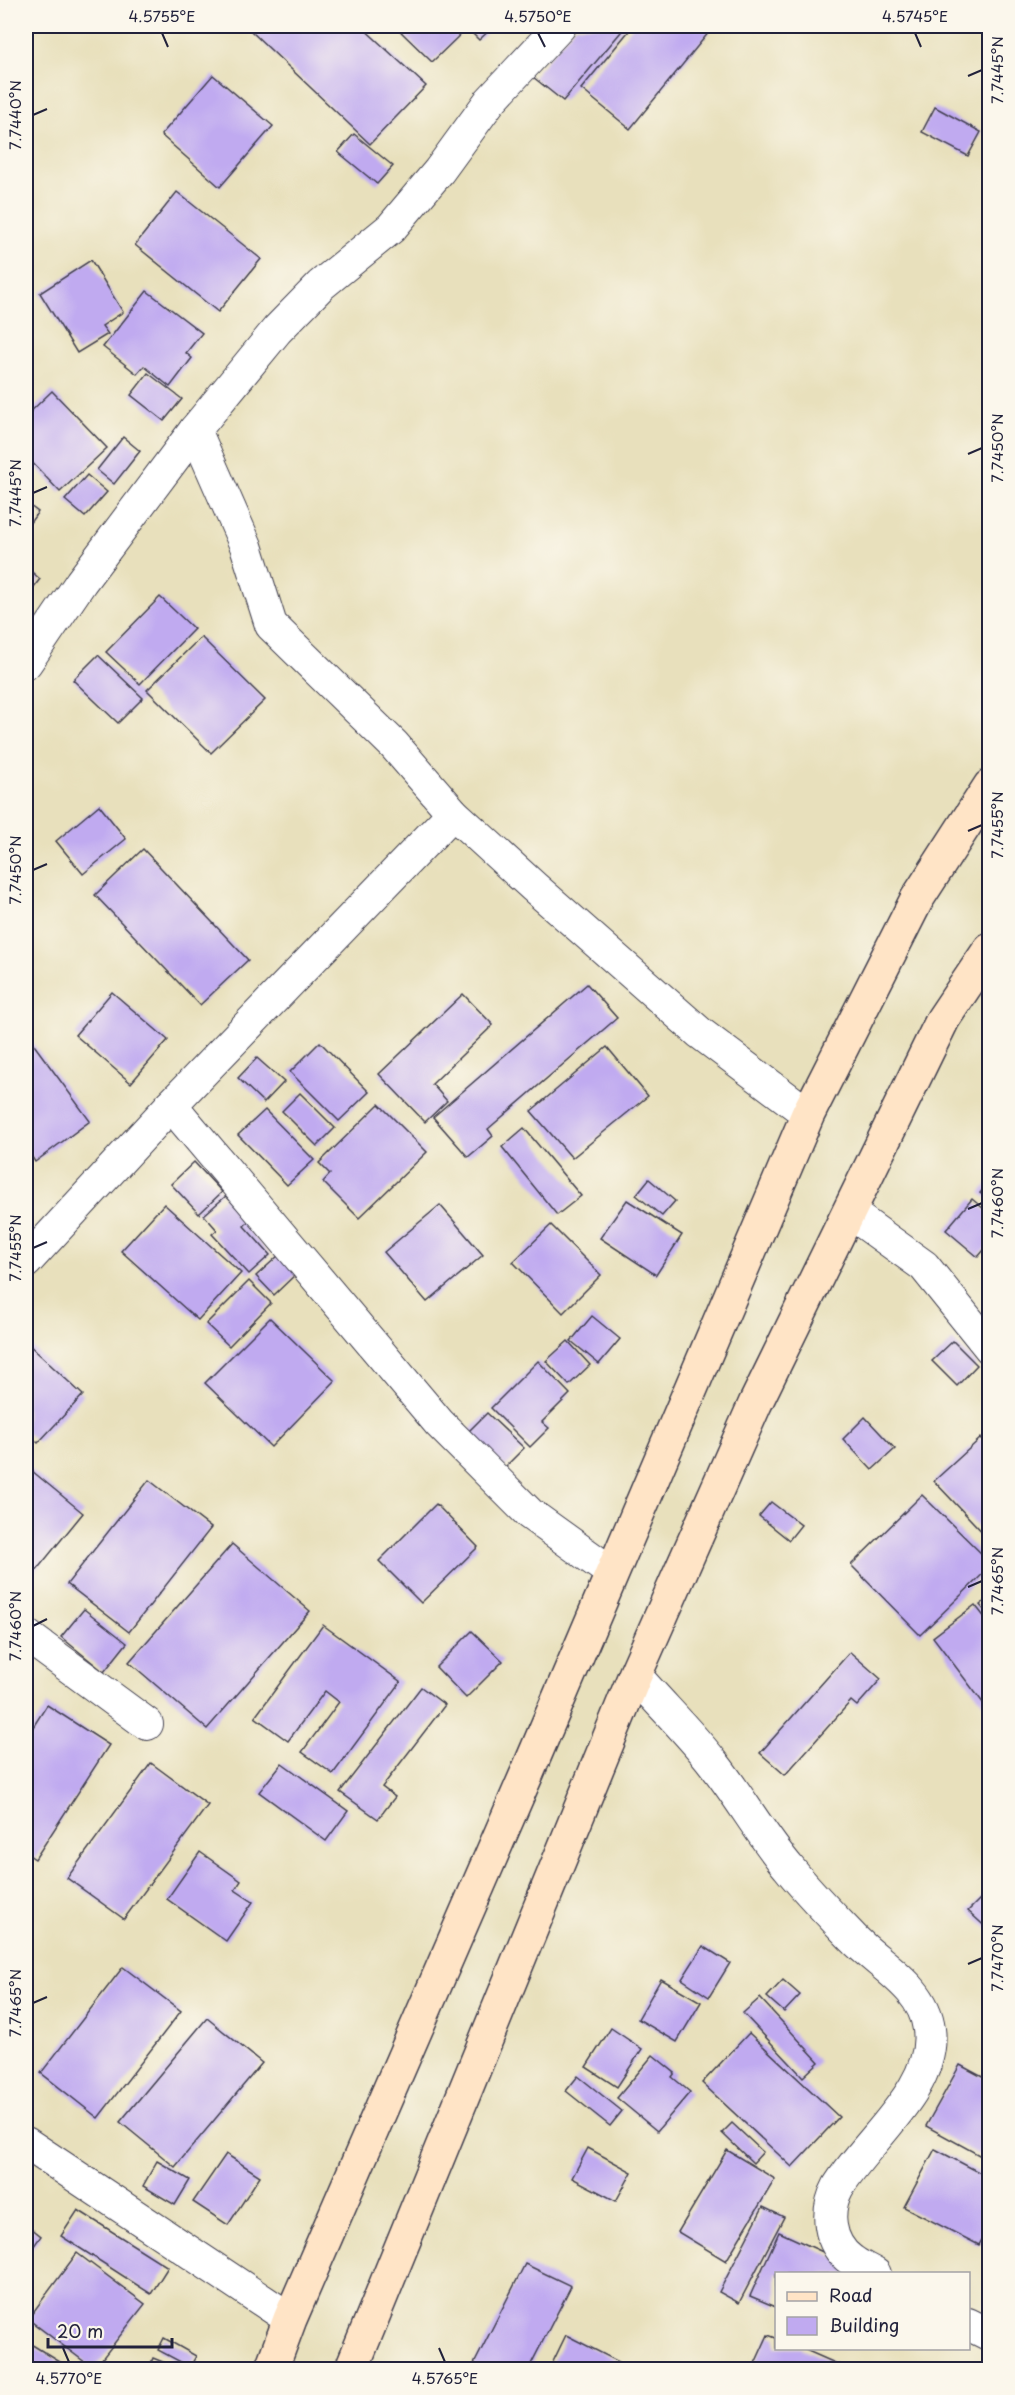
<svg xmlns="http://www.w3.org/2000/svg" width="1015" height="2395" viewBox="0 0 1015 2395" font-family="'Playpen Sans',sans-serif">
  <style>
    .building { fill: #c0aaf0 }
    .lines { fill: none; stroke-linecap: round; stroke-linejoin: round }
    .minor-casing { stroke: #403e4e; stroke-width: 34 }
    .secondary-casing { stroke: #403e4e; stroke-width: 36 }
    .minor { stroke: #fff; stroke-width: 32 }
    .secondary { stroke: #ffe4c6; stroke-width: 33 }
    .ticks { fill: none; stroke: #22223b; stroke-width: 2 }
    .neatline { fill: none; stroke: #22223b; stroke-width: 2 }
    .ticks-label { font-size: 15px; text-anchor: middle; fill: #22223b }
  </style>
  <rect width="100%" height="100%" fill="#fbf7ec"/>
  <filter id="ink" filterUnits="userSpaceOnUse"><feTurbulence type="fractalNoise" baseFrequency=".0167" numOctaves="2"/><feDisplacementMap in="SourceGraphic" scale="12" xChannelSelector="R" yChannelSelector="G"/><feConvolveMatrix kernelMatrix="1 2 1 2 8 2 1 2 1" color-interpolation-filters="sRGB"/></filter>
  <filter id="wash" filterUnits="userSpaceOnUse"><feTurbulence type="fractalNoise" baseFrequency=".008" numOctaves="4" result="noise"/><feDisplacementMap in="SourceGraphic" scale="24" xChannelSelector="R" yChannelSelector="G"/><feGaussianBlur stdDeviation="1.35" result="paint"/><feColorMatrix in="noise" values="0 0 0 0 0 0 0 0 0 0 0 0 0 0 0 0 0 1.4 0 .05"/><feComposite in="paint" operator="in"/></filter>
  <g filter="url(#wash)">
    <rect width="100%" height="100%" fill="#e8e0bc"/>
    <g id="blocks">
      <g class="building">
        <path d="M257,26H361L426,86L370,144L251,31Z"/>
        <path d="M395,26H494L479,40L467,28L432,62Z"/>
        <path d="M576,26H626L563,101L533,77Z"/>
        <path d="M633,26H714L630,129L581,89Z"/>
        <path d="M213,75L273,126L220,187L161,135Z"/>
        <path d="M935,107L981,132L968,156L922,132Z"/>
        <path d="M354,134L393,166L377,184L338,152Z"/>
        <path d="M177,192L261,259L218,312L135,245Z"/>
        <path d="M91,260L123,312L102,326L108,334L77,353L40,293Z"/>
        <path d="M147,291L202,333L186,353L192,358L170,387L144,366L137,374L103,347Z"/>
        <path d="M148,373L182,399L164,421L131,395Z"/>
        <path d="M52,391L107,448L60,492L26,456V416Z"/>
        <path d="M123,437L140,451L114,484L97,470Z"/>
        <path d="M87,475L107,492L85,517L65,500Z"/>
        <path d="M26,503L38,512L26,528Z"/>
        <path d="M26,567L40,579L26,597Z"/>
        <path d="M160,597L194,629L140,684L106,652Z"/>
        <path d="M201,637L265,700L211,753L147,690Z"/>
        <path d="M98,655L143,698L118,723L73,680Z"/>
        <path d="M99,805L126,839L83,874L56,841Z"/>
        <path d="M143,849L248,960L200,1005L95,895Z"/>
        <path d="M587,984L617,1018L488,1129L493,1136L468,1157L433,1117Z"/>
        <path d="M112,992L168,1040L131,1083L75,1035Z"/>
        <path d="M463,994L493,1025L432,1084L447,1101L425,1122L379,1074Z"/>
        <path d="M26,1034L90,1121L35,1162L26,1148Z"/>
        <path d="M320,1042L369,1092L339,1121L290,1072Z"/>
        <path d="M607,1047L648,1096L572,1158L531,1111Z"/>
        <path d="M257,1058L284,1082L264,1103L238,1078Z"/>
        <path d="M300,1093L335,1128L317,1146L282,1111Z"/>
        <path d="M379,1104L427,1152L359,1218L323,1182L330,1174L319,1163Z"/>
        <path d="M265,1110L314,1160L287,1185L238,1135Z"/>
        <path d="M524,1128L581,1196L557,1215L502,1147Z"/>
        <path d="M194,1162L222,1192L199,1214L171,1184Z"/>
        <path d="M649,1179L675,1201L662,1216L636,1195Z"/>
        <path d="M990,1181V1200L980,1193Z"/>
        <path d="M226,1196L249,1221L244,1226L270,1255L249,1274L212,1234L217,1230L204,1215Z"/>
        <path d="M972,1199L990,1214V1243L978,1257L946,1230Z"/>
        <path d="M627,1200L682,1235L656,1275L600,1238Z"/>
        <path d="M164,1204L241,1273L198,1320L121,1251Z"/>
        <path d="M440,1205L483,1255L427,1302L384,1252Z"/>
        <path d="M551,1225L601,1275L563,1313L513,1262Z"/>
        <path d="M279,1255L297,1273L274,1295L256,1276Z"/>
        <path d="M249,1281L271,1303L229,1346L206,1324Z"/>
        <path d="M592,1316L620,1339L599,1364L571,1341Z"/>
        <path d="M270,1318L335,1381L271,1447L205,1383Z"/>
        <path d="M568,1341L590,1365L569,1385L546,1361Z"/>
        <path d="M953,1341L977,1365L957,1386L932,1361Z"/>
        <path d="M26,1342L83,1395L38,1443L26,1432Z"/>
        <path d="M538,1361L570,1394L542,1422L549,1428L530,1447L491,1408Z"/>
        <path d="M487,1413L524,1448L505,1467L468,1432Z"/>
        <path d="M865,1417L895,1449L872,1470L843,1439Z"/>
        <path d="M981,1438L990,1447V1540L934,1481Z"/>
        <path d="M26,1466L83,1513L26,1583Z"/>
        <path d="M149,1480L211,1528L129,1632L67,1584Z"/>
        <path d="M922,1495L990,1562V1567L920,1635L851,1565Z"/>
        <path d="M771,1502L801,1525L789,1540L759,1516Z"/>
        <path d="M436,1504L478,1547L421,1603L379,1561Z"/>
        <path d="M232,1544L310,1611L207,1729L129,1662Z"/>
        <path d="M990,1597V1617L980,1605Z"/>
        <path d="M975,1605L990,1624V1712L933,1637Z"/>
        <path d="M84,1609L127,1643L104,1672L61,1637Z"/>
        <path d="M323,1625L401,1682L333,1774L302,1752L339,1702L325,1691L288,1741L255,1717Z"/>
        <path d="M472,1631L503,1661L466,1698L436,1667Z"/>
        <path d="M850,1652L881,1679L857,1706L851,1701L785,1775L760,1753Z"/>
        <path d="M421,1687L445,1705L382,1787L395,1797L378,1819L340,1792Z"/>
        <path d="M47,1705L109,1745L35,1859L26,1853V1738Z"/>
        <path d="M151,1763L208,1805L124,1919L67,1878Z"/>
        <path d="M282,1763L348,1811L326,1841L259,1792Z"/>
        <path d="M200,1852L241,1881L235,1890L253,1902L226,1941L167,1899Z"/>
        <path d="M990,1889V1931L968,1911Z"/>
        <path d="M703,1946L730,1963L709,1997L682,1979Z"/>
        <path d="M123,1967L181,2011L98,2118L41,2073Z"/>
        <path d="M661,1979L701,2002L677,2042L638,2019Z"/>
        <path d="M783,1980L800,1995L784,2012L767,1997Z"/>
        <path d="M760,1998L819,2062L803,2077L743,2013Z"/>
        <path d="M207,2018L262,2063L175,2167L120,2122Z"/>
        <path d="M611,2028L642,2049L617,2087L586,2067Z"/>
        <path d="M749,2033L839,2117L792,2167L702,2083Z"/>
        <path d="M653,2055L675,2073L672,2077L690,2092L657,2131L617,2098Z"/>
        <path d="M960,2065L990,2081V2161L926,2126Z"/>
        <path d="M578,2076L622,2111L610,2126L566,2091Z"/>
        <path d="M732,2123L763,2152L753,2163L722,2133Z"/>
        <path d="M588,2148L632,2172L616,2201L572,2178Z"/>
        <path d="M935,2149L990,2178L987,2204L990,2225L979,2245L904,2207Z"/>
        <path d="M727,2150L775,2179L726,2261L678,2232Z"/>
        <path d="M226,2154L260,2176L228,2225L193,2202Z"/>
        <path d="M157,2161L190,2180L175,2205L143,2186Z"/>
        <path d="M763,2207L784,2217L739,2303L719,2292Z"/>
        <path d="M78,2210L168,2267L151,2294L61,2236Z"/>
        <path d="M26,2224L41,2236L26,2257Z"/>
        <path d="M779,2232L871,2274H776V2307L750,2296Z"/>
        <path d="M77,2253L145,2304L94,2369L28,2319Z"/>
        <path d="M525,2264L571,2286L528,2370H471Z"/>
        <path d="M566,2335L619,2362L615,2370H549Z"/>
        <path d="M768,2335L776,2338V2348H801L851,2370H752Z"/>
        <path d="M164,2338L196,2356L190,2367L158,2350Z"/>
        <path d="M26,2341L73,2370H26Z"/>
        <path d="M153,2358L180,2369V2370H148Z"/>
      </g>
    </g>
  </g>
  <g filter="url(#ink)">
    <use href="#blocks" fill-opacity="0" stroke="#403e4e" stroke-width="1.5"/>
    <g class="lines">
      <g class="minor-casing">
        <g id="minor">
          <path d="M195,430L246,546L271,625L394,745L453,813L534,887L700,1033L808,1114"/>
          <path d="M26,663L81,582L195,430L277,330L321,285L391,228L439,171L490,101L560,26"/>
          <path d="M171,1105L439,1423L530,1514L612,1573"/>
          <path d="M849,1212L924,1266L990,1348"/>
          <path d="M26,1262L171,1105L453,813"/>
          <path d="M26,1635L147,1724"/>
          <path d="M635,1675C661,1705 690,1733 714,1764C740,1797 761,1835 788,1867C808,1892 831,1915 853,1938C880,1966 924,1987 929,2029C937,2088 866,2140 838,2187C825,2211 828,2243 851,2260C858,2266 867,2269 875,2274"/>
          <path d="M26,2143L290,2319"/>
          <path d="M968,2324L990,2335"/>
        </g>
      </g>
      <g class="secondary-casing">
        <g id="secondary">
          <path d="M271,2370L290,2319L528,1771L808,1114L917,899L990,786"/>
          <path d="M351,2370L635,1675L755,1404L943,1019L990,949"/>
        </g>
      </g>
      <use href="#minor" class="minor"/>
      <use href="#secondary" class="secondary"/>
    </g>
  </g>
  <path class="ticks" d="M162,33L168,47M538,33L545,47M915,33L921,47M968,76L982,70M33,115L47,109M968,454L982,448M33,493L47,487M968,831L982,825M33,870L47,864M968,1209L982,1203M33,1248L47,1242M968,1587L982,1581M33,1626L47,1619M968,1964L982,1958M33,2003L47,1997M63,2348L69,2362M439,2348L445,2362"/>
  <rect width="1015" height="2395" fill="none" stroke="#fbf7ec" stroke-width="66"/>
  <rect x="775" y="2272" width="195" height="78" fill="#fbf7ec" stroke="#a4a2a5" stroke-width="1.5"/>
  <rect x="787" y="2292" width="30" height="9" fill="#ffe4c6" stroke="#a4a2a5" stroke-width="1.5"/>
  <text x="829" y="2302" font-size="18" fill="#22223b">Road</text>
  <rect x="787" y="2317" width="30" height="18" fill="#c0aaf0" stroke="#a4a2a5" stroke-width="1.5"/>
  <text x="829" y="2332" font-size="18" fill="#22223b">Building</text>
  <path d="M48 2338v9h124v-9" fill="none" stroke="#22223b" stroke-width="3"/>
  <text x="57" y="2338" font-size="18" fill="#22223b" stroke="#fbf7ec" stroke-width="4.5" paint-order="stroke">20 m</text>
  <rect x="33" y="33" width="949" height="2329" class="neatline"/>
  <g class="ticks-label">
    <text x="162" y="22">4.5755°E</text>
    <text x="538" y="22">4.5750°E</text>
    <text x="915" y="22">4.5745°E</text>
    <text transform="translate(998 70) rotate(-90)" y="5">7.7445°N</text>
    <text transform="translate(16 115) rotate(-90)" y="5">7.7440°N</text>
    <text transform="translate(998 448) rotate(-90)" y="5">7.7450°N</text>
    <text transform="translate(16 493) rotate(-90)" y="5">7.7445°N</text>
    <text transform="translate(998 825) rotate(-90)" y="5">7.7455°N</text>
    <text transform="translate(16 870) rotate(-90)" y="5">7.7450°N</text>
    <text transform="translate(998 1203) rotate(-90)" y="5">7.7460°N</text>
    <text transform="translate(16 1248) rotate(-90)" y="5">7.7455°N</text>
    <text transform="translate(998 1581) rotate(-90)" y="5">7.7465°N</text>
    <text transform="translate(16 1626) rotate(-90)" y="5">7.7460°N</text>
    <text transform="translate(998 1958) rotate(-90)" y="5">7.7470°N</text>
    <text transform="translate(16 2003) rotate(-90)" y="5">7.7465°N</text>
    <text x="69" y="2384">4.5770°E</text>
    <text x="445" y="2384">4.5765°E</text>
  </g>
</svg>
